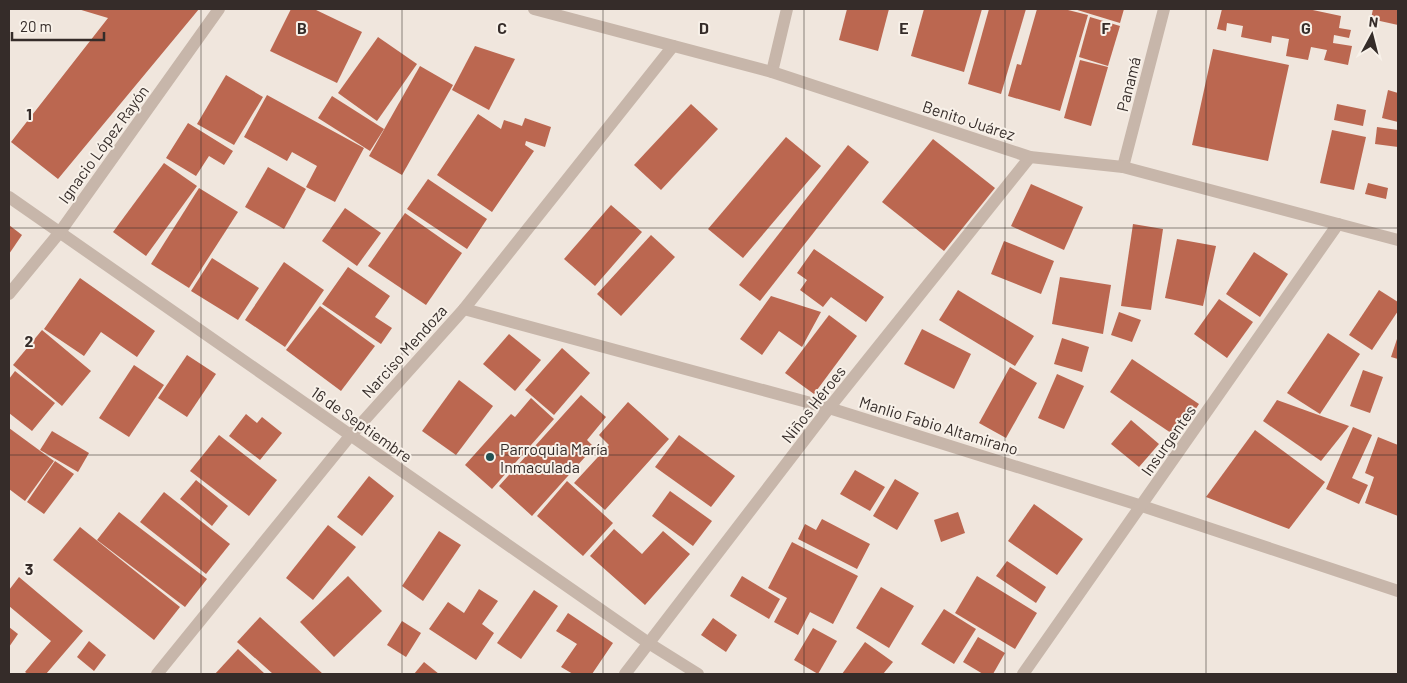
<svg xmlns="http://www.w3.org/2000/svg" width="1407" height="683" viewBox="0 0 1407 683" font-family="Barlow,sans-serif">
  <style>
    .building { fill: #bb6750 }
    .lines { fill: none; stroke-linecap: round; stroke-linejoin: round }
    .minor { stroke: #c7b6aa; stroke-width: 12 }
    .tertiary { stroke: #c7b6aa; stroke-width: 12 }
    .grid { fill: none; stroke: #352c29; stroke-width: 1; stroke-opacity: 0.55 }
    .poi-dot { fill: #225153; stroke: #f8f1e9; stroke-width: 2 }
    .labels { text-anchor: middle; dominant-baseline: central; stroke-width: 4; stroke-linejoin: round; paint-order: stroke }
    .street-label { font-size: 16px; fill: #352c29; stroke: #f8f1e9 }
    .poi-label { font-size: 16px; fill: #352c29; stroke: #f8f1e9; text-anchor: start }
    .grid-label { font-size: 16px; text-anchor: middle; font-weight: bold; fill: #352c29; stroke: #f8f1e9; stroke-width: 4; stroke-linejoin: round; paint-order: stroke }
  </style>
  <rect width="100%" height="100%" fill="#f0e6dd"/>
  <g class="building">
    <path d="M78,9H199L58,179L11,142L108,18Z"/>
    <path d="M291,9H314L362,32L337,83L270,51Z"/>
    <path d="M847,9H889L878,51L839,40Z"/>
    <path d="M924,9H982L964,72L911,56Z"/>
    <path d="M989,9H1026L1001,94L968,84Z"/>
    <path d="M1037,9H1064L1088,15L1060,111L1008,96L1017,64L1021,65Z"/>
    <path d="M1074,9H1124L1120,23Z"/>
    <path d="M1222,9H1308L1341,16L1339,28L1351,30L1349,38L1334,35L1333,43L1352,46L1348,65L1324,60L1327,50L1311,47L1308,60L1286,56L1289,39L1272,36L1271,43L1241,37L1243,26L1227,23L1226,31L1217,29Z"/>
    <path d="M1373,9H1398V25L1371,19Z"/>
    <path d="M1090,17L1120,26L1108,66L1079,57Z"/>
    <path d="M378,37L417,64L377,121L338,93Z"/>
    <path d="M475,46L515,59L489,110L452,90Z"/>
    <path d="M1213,49L1289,65L1268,161L1192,145Z"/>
    <path d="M1080,60L1108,67L1091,126L1064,118Z"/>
    <path d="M420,66L453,85L402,175L369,156Z"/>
    <path d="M226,75L263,97L234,145L197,124Z"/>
    <path d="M1388,90L1398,93V122L1382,118Z"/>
    <path d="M267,95L364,148L335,202L306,187L317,166L292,152L287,161L244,137Z"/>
    <path d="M332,96L384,129L370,151L318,118Z"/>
    <path d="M691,104L718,129L661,190L634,165Z"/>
    <path d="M1337,104L1366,110L1363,126L1334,120Z"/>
    <path d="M478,114L501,129L504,120L522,126L525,118L551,127L545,147L526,141L525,145L534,151L492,212L437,175Z"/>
    <path d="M188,123L233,151L224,165L209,156L196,176L166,158Z"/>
    <path d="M1377,127L1398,130V147L1375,144Z"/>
    <path d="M1332,130L1366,137L1354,190L1320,183Z"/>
    <path d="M786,137L821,166L743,258L708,229Z"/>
    <path d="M933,139L995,188L944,251L882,202Z"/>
    <path d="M848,145L869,162L760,301L739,285Z"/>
    <path d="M164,163L197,186L146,256L113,232Z"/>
    <path d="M268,167L306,189L284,229L245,207Z"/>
    <path d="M428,179L487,219L467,249L407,209Z"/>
    <path d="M1368,183L1388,188L1386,199L1365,194Z"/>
    <path d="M1031,184L1083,207L1064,250L1011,226Z"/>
    <path d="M199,188L238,212L189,288L151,264Z"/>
    <path d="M611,205L642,232L595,286L564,259Z"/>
    <path d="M345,208L381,233L357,266L322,241Z"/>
    <path d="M405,213L462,253L426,305L368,266Z"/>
    <path d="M1133,224L1163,229L1151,310L1121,306Z"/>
    <path d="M9,225L22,235L9,254Z"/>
    <path d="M651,235L675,257L621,316L597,294Z"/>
    <path d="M1177,239L1216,246L1203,306L1165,298Z"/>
    <path d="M1004,241L1054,261L1041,294L991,274Z"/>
    <path d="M814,249L884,297L866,322L831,297L823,307L800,290L807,280L797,273Z"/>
    <path d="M1254,252L1288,274L1260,317L1226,294Z"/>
    <path d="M212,258L259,288L238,320L191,291Z"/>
    <path d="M284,262L324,290L285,347L245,320Z"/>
    <path d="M348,267L390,296L375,317L392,328L381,344L322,304Z"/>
    <path d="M1060,277L1111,285L1103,334L1052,324Z"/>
    <path d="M80,278L155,331L137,357L101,332L84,356L44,329Z"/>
    <path d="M958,290L1034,336L1015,366L939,320Z"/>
    <path d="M1379,290L1398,302V311L1372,350L1349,335Z"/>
    <path d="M771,296L821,312L802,347L779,331L762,355L740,339Z"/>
    <path d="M1219,299L1253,322L1227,358L1194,334Z"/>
    <path d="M320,306L375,346L341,391L286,350Z"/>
    <path d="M1119,312L1141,320L1132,342L1111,335Z"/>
    <path d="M829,315L857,336L814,394L785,373Z"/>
    <path d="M922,329L971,354L954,389L904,364Z"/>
    <path d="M42,330L91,371L62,406L13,365Z"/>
    <path d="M1328,333L1360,354L1320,414L1287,393Z"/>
    <path d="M509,334L541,360L515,391L483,364Z"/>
    <path d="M1398,336V359L1391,357Z"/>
    <path d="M1062,338L1089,347L1082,372L1054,364Z"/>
    <path d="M562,348L590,373L554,415L525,390Z"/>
    <path d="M187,355L216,374L187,417L158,398Z"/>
    <path d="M1132,359L1199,404L1177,437L1110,392Z"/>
    <path d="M134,365L164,385L129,437L99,418Z"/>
    <path d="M1010,367L1037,383L1006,438L979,423Z"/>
    <path d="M1363,370L1383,377L1370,413L1350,406Z"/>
    <path d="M15,371L55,403L32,431L9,413V379Z"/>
    <path d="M1057,374L1084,386L1064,429L1038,418Z"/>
    <path d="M459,380L493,406L456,455L422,431Z"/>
    <path d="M581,395L606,417L587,440L594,447L532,516L499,486Z"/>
    <path d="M531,398L554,419L492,489L465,465L511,414L515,417Z"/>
    <path d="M1277,400L1349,426L1321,461L1263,421Z"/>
    <path d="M628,402L669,439L605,510L574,483L609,445L599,435Z"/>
    <path d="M246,414L257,423L262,417L282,433L260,460L229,436Z"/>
    <path d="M1131,420L1159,444L1139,467L1111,444Z"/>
    <path d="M1353,427L1372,435L1352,478L1368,485L1359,504L1326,489Z"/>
    <path d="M9,428L54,461L25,501L9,489Z"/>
    <path d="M1255,430L1325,482L1289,529L1206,497Z"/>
    <path d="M52,431L89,453L78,472L40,450Z"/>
    <path d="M219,435L277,480L249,516L190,471Z"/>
    <path d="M679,435L735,476L711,507L655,467Z"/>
    <path d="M1378,437L1398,445V516L1365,503L1374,477L1365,473Z"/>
    <path d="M55,461L74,474L44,514L27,502Z"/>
    <path d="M855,470L885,487L870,511L840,494Z"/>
    <path d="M369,476L394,496L362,536L337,517Z"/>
    <path d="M895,479L919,493L897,530L873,516Z"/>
    <path d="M196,480L228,506L212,526L180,499Z"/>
    <path d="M567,481L613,523L583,556L537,516Z"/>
    <path d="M670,491L712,521L693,546L652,516Z"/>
    <path d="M164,492L230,544L206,574L140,522Z"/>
    <path d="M1034,504L1083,539L1057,575L1008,541Z"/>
    <path d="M119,512L207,579L185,607L97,540Z"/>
    <path d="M958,512L965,533L941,542L934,520Z"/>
    <path d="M822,519L870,544L857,569L798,539L805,524L816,530Z"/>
    <path d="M328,525L356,547L313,600L286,578Z"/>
    <path d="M80,527L180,607L154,640L53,560Z"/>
    <path d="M614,529L642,554L663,531L690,554L645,605L590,556Z"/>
    <path d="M439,531L461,545L423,601L402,586Z"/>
    <path d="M792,542L858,576L833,624L810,612L798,635L774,622L787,598L768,588Z"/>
    <path d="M1007,561L1046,587L1036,603L996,576Z"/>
    <path d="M348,576L382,611L334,657L300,622Z"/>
    <path d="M742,576L780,599L769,619L730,596Z"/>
    <path d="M977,576L1037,613L1015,649L955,613Z"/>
    <path d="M19,577L83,631L46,674H28L25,672L51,641L9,606V590Z"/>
    <path d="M881,587L914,606L889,648L856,628Z"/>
    <path d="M479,589L498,601L482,624L494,633L476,660L429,629L448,602L464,613Z"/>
    <path d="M534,590L558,606L521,659L497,643Z"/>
    <path d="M944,609L976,629L954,664L921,644Z"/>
    <path d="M568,613L613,643L592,674H573L561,667L577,644L556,631Z"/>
    <path d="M260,617L323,674H273L237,642Z"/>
    <path d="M713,618L737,635L726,652L701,635Z"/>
    <path d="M402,621L421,633L406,657L387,645Z"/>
    <path d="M9,627L18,634L9,647Z"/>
    <path d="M813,628L837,641L818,674L794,660Z"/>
    <path d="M978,637L1005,653L993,674H983L963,662Z"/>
    <path d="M89,641L106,655L94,671L77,657Z"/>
    <path d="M865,642L893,662L883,674H842Z"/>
    <path d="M238,649L265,674H215Z"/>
    <path d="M424,662L439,674H414Z"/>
  </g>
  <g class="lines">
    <g class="minor">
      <path d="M772,72L787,9"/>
      <path d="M1123,167L1164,9"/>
      <path d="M9,197L650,644L698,674"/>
      <path d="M9,294L60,232L219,9"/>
      <path d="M464,309L829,408L1142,506L1398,591"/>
      <path d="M157,674L350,436L464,309L673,46"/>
      <path d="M625,674L829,408L1030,157"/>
      <path d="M1023,674L1338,224"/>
    </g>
    <path class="tertiary" d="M534,9L772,72L1030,157L1123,167L1398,240"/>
  </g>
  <path class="grid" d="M201,9V674M402,9V674M603,9V674M804,9V674M1005,9V674M1206,9V674M9,228H1398M9,455H1398"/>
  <circle class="poi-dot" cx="490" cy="457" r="5"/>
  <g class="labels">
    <g class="street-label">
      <text transform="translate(1128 84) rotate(-76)">Panamá</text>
      <text transform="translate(969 120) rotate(18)">Benito Juárez</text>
      <text transform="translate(103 144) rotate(-54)">Ignacio López Rayón</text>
      <text transform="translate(404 351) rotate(-48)">Narciso Mendoza</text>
      <text transform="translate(813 404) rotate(-52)">Niños Héroes</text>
      <text transform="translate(362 424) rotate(35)">16 de Septiembre</text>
      <text transform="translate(939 425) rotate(17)">Manlio Fabio Altamirano</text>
      <text transform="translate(1168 440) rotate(-55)">Insurgentes</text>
    </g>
    <g class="poi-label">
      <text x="500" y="448">Parroquia María<tspan x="500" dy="18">Inmaculada</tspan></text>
    </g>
  </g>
  <g class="grid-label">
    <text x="302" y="34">B</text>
    <text x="502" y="34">C</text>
    <text x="704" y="34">D</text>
    <text x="904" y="34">E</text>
    <text x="1106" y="34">F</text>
    <text x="1306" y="34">G</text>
    <text x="29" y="120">1</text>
    <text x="29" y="347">2</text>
    <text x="29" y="575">3</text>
  </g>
  <rect width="1407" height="683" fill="none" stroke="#352c29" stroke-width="20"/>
  <g transform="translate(1372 35) rotate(7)" stroke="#f8f1e9" stroke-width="4" paint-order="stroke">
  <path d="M0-4L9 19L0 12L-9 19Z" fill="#352c29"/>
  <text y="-8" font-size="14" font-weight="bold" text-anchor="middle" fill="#352c29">N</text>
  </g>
  <path d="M12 32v8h92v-8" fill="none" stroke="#352c29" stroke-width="2.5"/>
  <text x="20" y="32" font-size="15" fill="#352c29" stroke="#f8f1e9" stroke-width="4" paint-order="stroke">20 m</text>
</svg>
